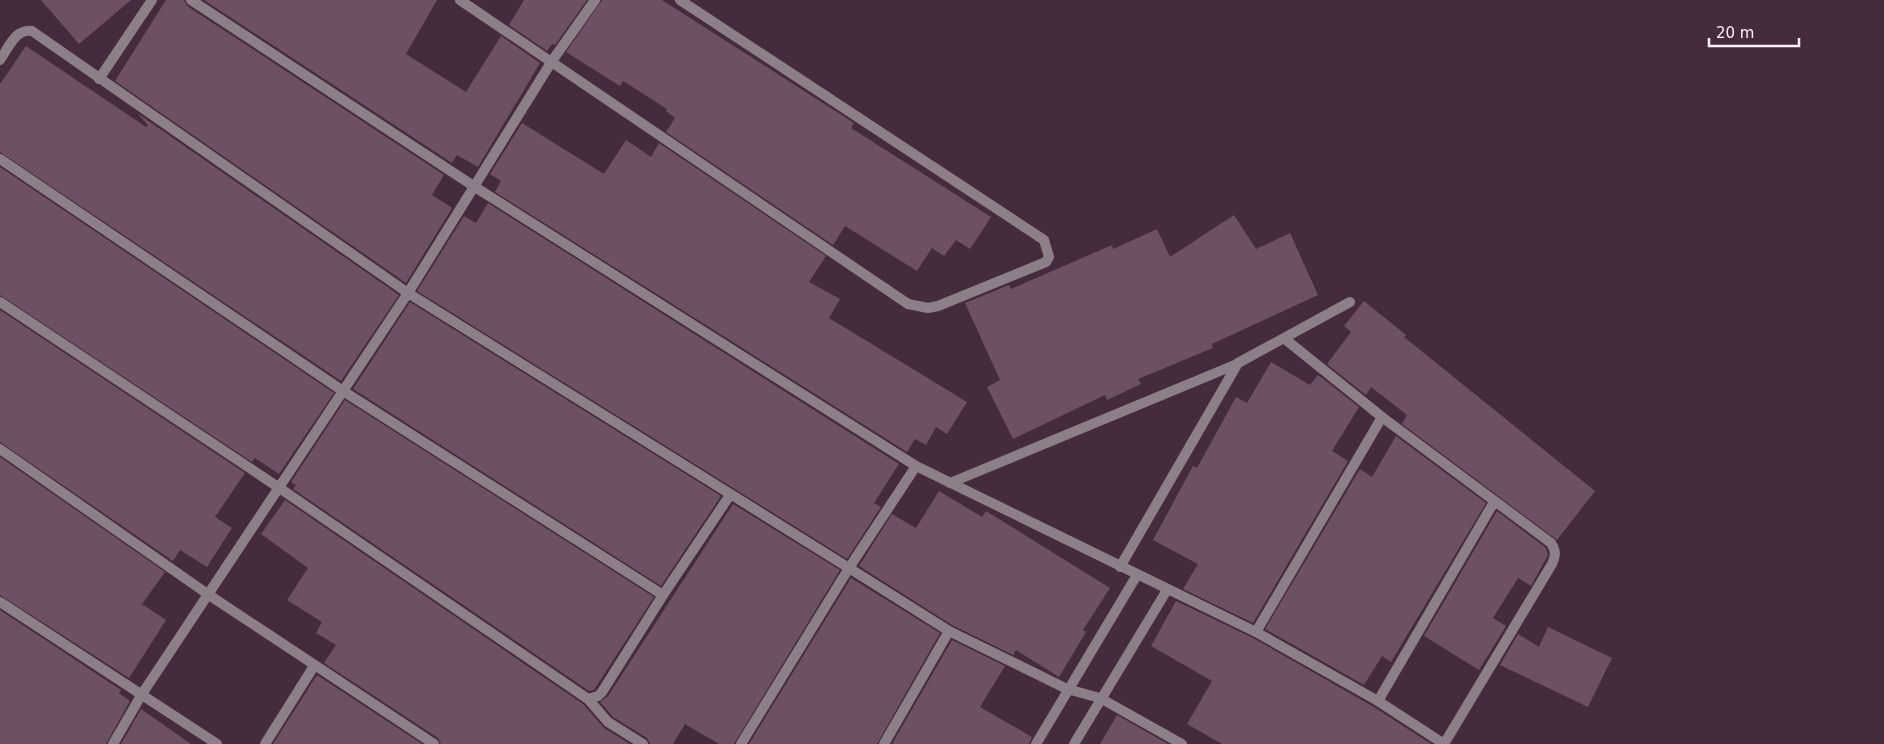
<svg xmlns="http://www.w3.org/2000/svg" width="1884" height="744" viewBox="0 0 1884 744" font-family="'DejaVu Sans',sans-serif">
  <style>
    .building { fill: #6d5064 }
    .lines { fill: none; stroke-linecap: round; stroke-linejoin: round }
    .street { stroke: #8d7f89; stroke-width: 10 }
  </style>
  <rect width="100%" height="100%" fill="#452b3e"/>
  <g class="building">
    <path d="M41,0H131L79,44Z"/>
    <path d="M166,0H184L187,6L444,175L432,195L452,208L406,283L115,81Z"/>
    <path d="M204,0H437L406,54L466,92L501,36L540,63L478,167L457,155L452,163Z"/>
    <path d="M524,0H587L555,45L552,44L547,51L509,25Z"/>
    <path d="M602,0H662L854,123L851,128L991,217L970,249L956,240L944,256L932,248L917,271L845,226L833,245L666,132L675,118L666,111L667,109L623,81L620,86L566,52Z"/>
    <path d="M26,46L146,127L148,125L137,113L399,295L341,381L0,152V84Z"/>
    <path d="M522,123L604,174L626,140L651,157L659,143L826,256L809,282L840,299L829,318L967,402L947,434L936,427L926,445L915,439L907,452L495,192L501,181L490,174Z"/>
    <path d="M0,167L334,393L279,474L255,458L252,462L0,295Z"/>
    <path d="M488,203L899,464L874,503L881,507L847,559L417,291L464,216L476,223Z"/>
    <path d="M1234,215L1256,249L1290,233L1318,295L1212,344L1213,348L1138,379L1141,384L1107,400L1105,395L1013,439L987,387L1000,380L965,303L1009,285L1011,289L1112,245L1113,249L1157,229L1170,257Z"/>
    <path d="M1364,301L1406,335L1404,337L1595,491L1557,540L1402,424L1407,415L1371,387L1366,395L1327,364L1351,332L1344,326Z"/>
    <path d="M410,302L721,496L661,586L353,389Z"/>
    <path d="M0,310L245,473L215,517L232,528L207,567L180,550L173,561L0,442Z"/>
    <path d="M1271,362L1310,385L1318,375L1359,407L1332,451L1348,461L1253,623L1183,589L1198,564L1153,540L1193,466L1197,468L1236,397L1247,403Z"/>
    <path d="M345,400L654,597L594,690L589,691L293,489L296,485L291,482Z"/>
    <path d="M1396,436L1486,503L1391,662L1382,656L1364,685L1265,629L1360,469L1372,477Z"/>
    <path d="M0,457L165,572L142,604L166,620L129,678L0,595Z"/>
    <path d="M939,491L982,517L986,511L1110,588L1083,630L1086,632L1059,677L1016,650L1013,655L952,625L859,566L892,514L916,528Z"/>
    <path d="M285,500L583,704L604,728L630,744H441L438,738L324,663L336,645L316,633L322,622L287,600L308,568L261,534Z"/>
    <path d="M733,504L840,570L734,744H719L685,724L673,744H650L647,738L613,717L600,702L608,696Z"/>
    <path d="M1497,511L1546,548L1548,555L1531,586L1518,578L1493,618L1506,626L1479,670L1424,636Z"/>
    <path d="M851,578L940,633L877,744H749Z"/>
    <path d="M1176,601L1253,638L1374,707L1431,744H1222L1187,724L1212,681L1151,646Z"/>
    <path d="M0,610L121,690L119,693L130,701L106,744H0Z"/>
    <path d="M1548,627L1612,658L1588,707L1500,665L1518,634L1539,647Z"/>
    <path d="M952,640L1005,666L980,707L1032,737L1029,744H892Z"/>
    <path d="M317,675L422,744H273Z"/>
    <path d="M141,709L191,744H121Z"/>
    <path d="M1117,715L1168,744H1100Z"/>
  </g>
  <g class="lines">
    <g class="street">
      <path d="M191,0L475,187L916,466L1256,632L1378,701L1444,744"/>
      <path d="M460,0L908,304L928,308L938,306L1046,262L1049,257L1044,240L680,0"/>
      <path d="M0,60C9,47 15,29 32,31L408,293L849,568L949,631L1067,689L1100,698L1182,744"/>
      <path d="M99,79L152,0"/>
      <path d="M0,159L343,391L663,595"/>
      <path d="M0,302L278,487L588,699L598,696L602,692L663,595L730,495"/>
      <path d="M1285,339L1382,417L1551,543C1556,551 1556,555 1552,564L1444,744"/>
      <path d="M0,449L209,595L434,744"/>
      <path d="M950,483L1237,364"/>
      <path d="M1120,567L1238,363L1350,302"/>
      <path d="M0,602L217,744"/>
      <path d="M1256,632L1382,417"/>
      <path d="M588,699L608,722L643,744"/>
      <path d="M1378,701L1494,502"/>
      <path d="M113,744L142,694L408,293L552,61L595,0"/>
      <path d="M265,744L314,666"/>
      <path d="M741,744L849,568L916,466"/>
      <path d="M884,744L949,631"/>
      <path d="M1036,744L1137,575"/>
      <path d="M1074,744L1167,590"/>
    </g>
  </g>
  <path d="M1709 38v8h90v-8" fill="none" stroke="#fef0f9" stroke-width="2.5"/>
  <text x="1716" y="38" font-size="15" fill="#fef0f9" stroke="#452b3e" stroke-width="4" paint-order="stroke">20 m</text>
</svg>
